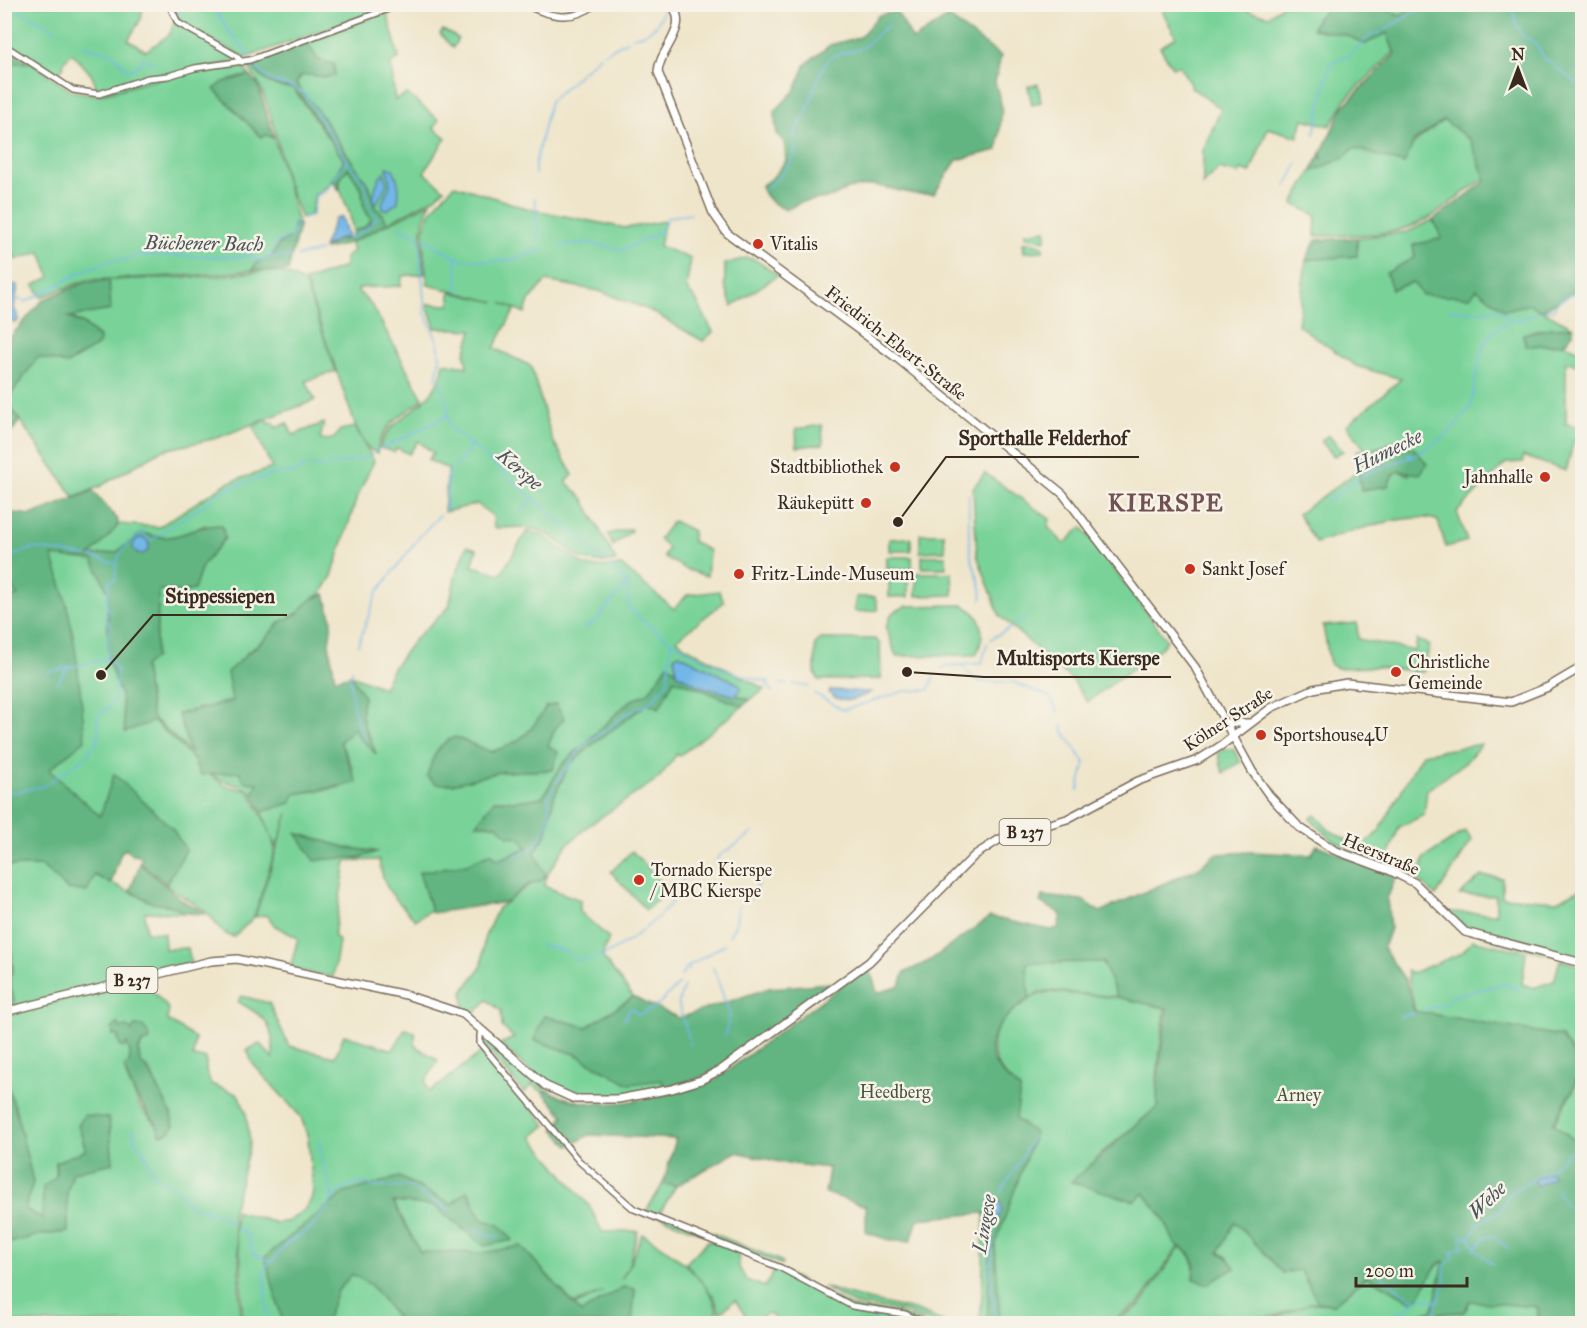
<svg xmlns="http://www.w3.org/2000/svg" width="1587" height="1328" viewBox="0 0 1587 1328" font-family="'IM FELL Great Primer',serif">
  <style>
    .green { fill: #79d399; stroke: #5a7e5c; stroke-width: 1.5; fill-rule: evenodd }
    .forest { fill: #62b581; stroke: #4e7050; stroke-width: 1.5 }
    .water { fill: #72b7e8; stroke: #567083; stroke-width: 1.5 }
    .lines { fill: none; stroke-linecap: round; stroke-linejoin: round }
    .stream { stroke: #72b7e8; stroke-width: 1.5 }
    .canal { stroke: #72b7e8; stroke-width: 4 }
    .minor-casing { stroke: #7a6b5a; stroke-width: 8 }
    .major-casing { stroke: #7a6b5a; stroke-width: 10 }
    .minor { stroke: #fff; stroke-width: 5 }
    .major { stroke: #fff; stroke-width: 7 }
    .poi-dot { fill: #c8321e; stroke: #f7f3e8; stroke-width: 2 }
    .labels { text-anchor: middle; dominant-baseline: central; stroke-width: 5; stroke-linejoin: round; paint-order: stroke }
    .shield { fill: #f7f3e8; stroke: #73665b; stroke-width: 1.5 }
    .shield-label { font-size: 16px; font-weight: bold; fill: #3b2a1e }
    .poi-label { font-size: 18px; fill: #3b2a1e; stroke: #f7f3e8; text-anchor: start }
    .street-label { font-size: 18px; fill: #3b2a1e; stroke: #f7f3e8 }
    .park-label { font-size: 18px; fill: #4a543d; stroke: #f7f3e8 }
    .water-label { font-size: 20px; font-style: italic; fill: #4c545b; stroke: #f7f3e8 }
    .district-label { font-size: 24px; font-weight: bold; letter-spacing: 1.5px; fill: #725152; stroke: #f7f3e8 }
    .leader { fill: none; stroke: #3b2a1e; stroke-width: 2 }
    .callout-dot { fill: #3b2a1e; stroke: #f7f3e8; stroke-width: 2 }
    .callout-label { font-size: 20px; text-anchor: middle; font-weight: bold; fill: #3b2a1e; stroke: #f7f3e8; stroke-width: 5; stroke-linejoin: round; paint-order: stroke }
  </style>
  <rect width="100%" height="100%" fill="#f7f3e8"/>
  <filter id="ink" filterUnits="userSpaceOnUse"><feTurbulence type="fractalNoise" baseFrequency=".0167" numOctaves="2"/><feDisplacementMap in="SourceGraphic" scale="12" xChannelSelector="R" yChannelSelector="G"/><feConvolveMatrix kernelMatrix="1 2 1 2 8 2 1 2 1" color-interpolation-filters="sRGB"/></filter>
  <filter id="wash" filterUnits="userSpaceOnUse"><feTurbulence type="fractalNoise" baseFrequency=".008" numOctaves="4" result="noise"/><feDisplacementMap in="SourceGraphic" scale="24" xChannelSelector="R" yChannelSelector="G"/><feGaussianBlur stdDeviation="1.35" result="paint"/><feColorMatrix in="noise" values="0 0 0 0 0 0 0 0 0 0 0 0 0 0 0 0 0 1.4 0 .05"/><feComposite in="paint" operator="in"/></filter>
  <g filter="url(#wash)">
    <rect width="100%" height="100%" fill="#efe5ca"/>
    <g class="green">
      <path d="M4,5H143L141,19L128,40L146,51L170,34L174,22L236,58V61L99,93L91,74L72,53L64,61L63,68L55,74L5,43Z"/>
      <path d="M172,5H393L245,58L179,22Z"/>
      <path d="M1159,5H1226L1269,16L1282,5H1332L1317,18L1312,29L1346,35L1365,44L1387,33L1394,52L1346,99L1330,126L1303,119L1298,137L1268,128L1250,173L1241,170L1239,174L1219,169L1203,185V151L1221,109L1192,88L1180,66L1172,67L1160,47L1176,37Z"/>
      <path d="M1373,5H1413L1401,16Z"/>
      <path d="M387,12L399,58L391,63L395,100L407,94L439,120L434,128L446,138L424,172L444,189L436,197L387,223L382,213L375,208L370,188L296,83L301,76L308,74L327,78L328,64L318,60L307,42Z"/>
      <path d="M443,30L458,38L453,48L440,34Z"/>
      <path d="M31,62L71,91L99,95L193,70L242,66L249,75L224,82L215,89L266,135L274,138L299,226L294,223L292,236L279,244L272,257L258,261L252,270L218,274L87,280L41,297L34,285L50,277L41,252L14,260V252L5,254L4,64Z"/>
      <path d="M251,64C263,81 272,87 293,88L344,160L329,185L315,195L311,215L301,218C296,205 290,192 286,178C276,141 272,101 249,68Z"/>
      <path d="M1038,84L1041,102L1032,105L1028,86Z"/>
      <path d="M1444,120L1471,141L1486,179C1464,189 1449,207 1429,218C1396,238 1353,235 1315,236L1316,215L1293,204L1311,172L1343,158L1354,148L1392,160Z"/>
      <path d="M348,168L362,190L363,204L371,221L359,231H353C351,225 351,217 349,212C343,195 332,183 348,168Z"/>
      <path d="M455,185L529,209L626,228L665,221L659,246L691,259L686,288L696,300L713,332L703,341L649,310L599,291L546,281L529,301L525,313L502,303L515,309L494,348L531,366L552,439L573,475L566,482L583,498L616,561C572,568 574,546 541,531C527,525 508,528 494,528L493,516L477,504L444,512L448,469L428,460L433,453L418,441L409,454L397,448L394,452L380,448C387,414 437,411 444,363L467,367L465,354L472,330L435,328L427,304L450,305V292L495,302L428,285L427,281C422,232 416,220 455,185Z"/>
      <path d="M431,202C417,229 422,245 424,274L402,276L401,286L359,288L358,291L373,307L423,399C403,415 380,425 377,453C365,449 362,437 356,427L305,281L345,267V258L353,251L350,243Z"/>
      <path d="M1433,220L1442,239L1413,245L1415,257L1392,289L1414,282L1477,289L1505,310L1530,304L1573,327L1535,330L1523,335L1526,346L1564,344L1582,352V367L1566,361V424L1582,427V444L1574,440L1566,471L1523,456V462L1506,463L1457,512L1467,541L1446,547L1438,521C1414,509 1342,534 1316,543L1298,514L1358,471L1361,490L1388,486L1392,476L1399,471L1409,475L1397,441L1366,451L1347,425L1401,379L1356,366L1298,325L1306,260L1356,256L1357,238L1407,232Z"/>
      <path d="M1046,230V240L1026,237L1025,233Z"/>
      <path d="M1030,242L1043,246V251L1024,252L1023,243Z"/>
      <path d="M746,258L754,259L778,275L732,306L725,286V264Z"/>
      <path d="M263,271C280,271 291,274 305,284L336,371L306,381L315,400L217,438L160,451L99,487L74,497L6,401L38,357L67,364L99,345L100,338L84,324L70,316L110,310L109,280L218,276Z"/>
      <path d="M267,420L269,424L273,422L276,428L287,423L293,435L324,423L320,439C331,441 335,440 340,430L355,427L374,461L357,497L332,576L321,594L310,600L298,613L279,623L266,638L245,654L232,701L178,714L191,753L152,717L144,667L155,656L159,590L182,592L194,590L202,566L225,538L205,525C179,536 170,542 142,533L117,552L108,592L107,633L120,672L125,731L154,720L194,760L200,775L209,774L227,786L249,791L271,833L275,851L254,917L234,937C217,933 218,922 206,912C193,902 179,896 166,884L186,850L114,774L101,817L48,770L65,756L49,552L117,527L118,524L159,527L227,483L272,468L253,426Z"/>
      <path d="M822,425L823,444L797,447L796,429Z"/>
      <path d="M1328,435L1343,451L1334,456L1321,441Z"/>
      <path d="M985,473L1050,519L1048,527L1064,544L1082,527L1167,640L1162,647L1087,702L1073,681L1000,616L977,555L973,488Z"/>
      <path d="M673,521L693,531L692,541L709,551L707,576L688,570L664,557L668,548L659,539Z"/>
      <path d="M631,529V531L613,546L608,534Z"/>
      <path d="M527,531L542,535L584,565L592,567L622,566L674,609L687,595L719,591L724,602L677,639L684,646L765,689L750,700L677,672L668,664L648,693L630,701L562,765L543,797L517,801L495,800L477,824L497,825L508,836L519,837L528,848L498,860L491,853L467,864L419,872L431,910L415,920C394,895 385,895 379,860L346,861L334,935L339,941L333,977L290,969L298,938L275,926L267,915L255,917L288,813L276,848L262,812L274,806L291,803L295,794L342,787L353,768L340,742L355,727L372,741C362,726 359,714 364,697L351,675L383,688L393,668L415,639L449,607L455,578L467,546L477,549L472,566L501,574ZM546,707L555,729L548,746L553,770L500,772L453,783L455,737L491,752C520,743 531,733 546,707ZM296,833L348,848L373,851L360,859L337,856Z"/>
      <path d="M920,534H944L945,551L920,552Z"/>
      <path d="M911,538V551H889V539Z"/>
      <rect x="922" y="556" width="24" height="12"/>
      <rect x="887" y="557" width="25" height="12"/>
      <path d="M916,573H952L953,595L916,596Z"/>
      <rect x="889" y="574" width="19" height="23"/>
      <path d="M4,580L18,595L5,603H4Z"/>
      <path d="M856,597H875L878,610L856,612L854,610Z"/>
      <path d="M962,605C984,614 986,635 976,655L896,656L886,627L892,613L906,606Z"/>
      <path d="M1357,623L1358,639L1415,651L1417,640L1430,645L1423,672L1377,667L1337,668L1330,664L1323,626Z"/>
      <path d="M821,639H875L880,644L881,679L819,680L815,674V644Z"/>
      <path d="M674,679L743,706L679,756L677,754L659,778L588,826L566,846L546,876L535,853L546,834L554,797L569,765L598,740L649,703L659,708Z"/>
      <path d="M1481,744L1465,763L1427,790L1424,815L1399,827L1385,865L1334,841L1310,819L1315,815L1329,830L1361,848L1379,831L1422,754Z"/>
      <path d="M1227,749H1233L1241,762L1223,773L1218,753Z"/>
      <path d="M240,772L258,783L253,794C244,783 223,785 211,774Z"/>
      <path d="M1465,831L1472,840L1436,896L1419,881L1424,858Z"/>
      <path d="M632,851L668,889L646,910L611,872Z"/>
      <path d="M4,866H42L67,889L95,875L153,903L174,906L183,913L145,912L146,932L164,933L165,949L188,948L191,963L15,1006L9,978L13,970Z"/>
      <path d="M547,876L544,886L580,900V912L609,938L602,956L633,997L587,1027L544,1016L534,1040L575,1054L603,1070L662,1080L664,1088C627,1094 581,1107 546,1083C530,1072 515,1057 500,1044L514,1038L502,1027L501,1011L487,1000L472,1016L464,1012L463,991L482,966L484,939L498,908C508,902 515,894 525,888C533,883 540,882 547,876Z"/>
      <path d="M1481,876L1502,878V897L1557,901L1582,888V961C1543,951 1475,944 1448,912L1496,914V896L1460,895Z"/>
      <path d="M1472,940L1526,952L1522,984L1533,988L1554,981L1560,960L1582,966V1136L1579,1144L1554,1124L1573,1091L1581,1066L1561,1036L1415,1012L1407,971L1412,973L1462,953Z"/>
      <path d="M1103,962L1117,997L1050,991L1039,992L1029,998L1026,963Z"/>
      <path d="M142,980L169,1009L167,1020L195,1038L193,1057L206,1058V1071L211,1084L238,1094L246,1112L250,1144L232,1214L239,1257L240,1323H5V1251L9,1243L39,1235L68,1232L67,1192L73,1171L113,1163L79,1128L86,1150L56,1162V1177L43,1188V1219L25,1209L33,1182L15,1107L5,1079V1015ZM132,1031H144L150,1037C139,1045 138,1050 140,1063L148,1068L172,1115L157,1125L140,1107L126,1076L131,1053L127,1042L118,1041V1036Z"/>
      <path d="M1050,992L1121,998L1165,1008L1157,1076V1107L1096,1158L1144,1193L1164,1219L1175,1243L1179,1246L1139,1303L1109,1323H1000L998,1292L995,1319H987L986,1323L979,1324C985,1287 982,1250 984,1213L1000,1228L1020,1089C985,1063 983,1031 1020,1006C1030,999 1038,993 1050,992Z"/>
      <path d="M241,996L269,1003L289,1046L335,1057L344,1035L393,1050L405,1029L415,1032V1046L438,1060L425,1082L430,1092L483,1051L546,1125L532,1137L590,1207L602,1232L638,1231L628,1268L621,1279L628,1269L642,1234C669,1249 695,1270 712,1296C716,1304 717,1315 720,1323H632L635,1289L581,1313L574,1306L603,1292L574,1304L521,1246L482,1253L420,1252L393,1201L435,1206L484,1246L499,1225L481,1219L468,1190L452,1204L399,1177L266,1257L283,1323H242L241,1257L235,1235V1211L277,1223L289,1221L304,1210L311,1200L313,1191L308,1138L301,1117L253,1064L247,1050L260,1044L273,1058C274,1025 267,1017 238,1002Z"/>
      <path d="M485,1036L547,1090L543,1092L532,1085L524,1093L482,1043L481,1037Z"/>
      <path d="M663,1184L676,1186L660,1212L781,1261L782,1265L646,1211Z"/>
      <path d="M1235,1221L1283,1273L1300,1270L1318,1302L1264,1319L1258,1323L1111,1324L1140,1305L1180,1247C1194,1255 1195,1263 1193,1279L1235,1268L1227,1257L1219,1252Z"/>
      <path d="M709,1240L738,1252L739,1267L746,1280L765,1287L776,1268L851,1307L905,1315L924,1323H770L775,1317L768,1313L750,1323L735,1300L720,1313L714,1297L686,1263Z"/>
      <path d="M1445,1261L1433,1310L1386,1323L1260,1324L1310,1303L1334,1304L1368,1276L1411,1301C1428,1294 1427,1268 1445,1261Z"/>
      <path d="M352,1273L371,1285L401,1323L315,1324L327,1318L336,1293Z"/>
      <path d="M823,1287L868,1300L914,1310L947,1323H932L906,1312L854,1304Z"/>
      <path d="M1469,1301L1538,1307V1323L1436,1324L1440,1313L1465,1312Z"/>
    </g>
    <g class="forest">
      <path d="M1332,5H1373L1401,16L1413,5H1582V288L1541,311L1530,304L1505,310L1477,289L1470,297L1422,295L1413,282L1392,289L1386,273L1415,257L1413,245L1442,238L1433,220L1486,181L1471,141L1444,120L1414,141L1404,164L1354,148L1343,158L1311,172L1319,157L1323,159L1320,155L1343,107L1395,54L1387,33L1365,44L1346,35L1312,29L1317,18Z"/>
      <path d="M897,12L913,40L948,17L1001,56L995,82L1002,107L998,150L957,160L934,194H915L873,185L847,189L833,197L801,202L786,210C773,203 765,200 761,186L773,177L786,161L784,141L777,135L774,112L795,90L806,64L830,45L860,37L879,15Z"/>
      <path d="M307,42L318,60L334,64L335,75C322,80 313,73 301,76L296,83L298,87L316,108L370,188L375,208L382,213L387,223C367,234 347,247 325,249L335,241L350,238L353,231L366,227L371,222L363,204L362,190L348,168L339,180V190L332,180L344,160L301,97L293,88C272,87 263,81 251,64Z"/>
      <path d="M5,49L31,62L5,64Z"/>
      <path d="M249,75L258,85L274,138L266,135L261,137L214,89L224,82Z"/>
      <path d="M294,223L299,226L288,271L252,270L258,261L272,257L279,244L292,236Z"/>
      <path d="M1357,238V256L1306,260L1316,240Z"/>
      <path d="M109,280L111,310L68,317L83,324L99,338L98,345L67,364L38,357L6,401L20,420L5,442V343L43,300L86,282Z"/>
      <path d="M1573,327V333L1564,344L1526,346L1523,334L1551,328Z"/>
      <path d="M1397,441L1415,449L1427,464L1420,474L1399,471L1392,476L1388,486L1361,490L1357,450L1366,451Z"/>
      <path d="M93,491L118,520L117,527L90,556L117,552L142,533C181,546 186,525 222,525L225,538L202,566L194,590L182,592L159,590L155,657L144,667L152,717L190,752L178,714L232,701L227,672L266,638L279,623L298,613L310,600L325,594L332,621L329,644L335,679L351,675L364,697C357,720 369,733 376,754L358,736L355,728L340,742L357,783L295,794L291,803L262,812L253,794L258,783L244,782L240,772L200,775L194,760L154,721L125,732L121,696L108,660V592L93,560L52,556C75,618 79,675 85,740L49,770L100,816L114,774L172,828L186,850L166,884L140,862L142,859L135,853L133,856L126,849L121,852L111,884L95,875L87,892L68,889L42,866H5L4,603L18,595L5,580V512L31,515Z"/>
      <path d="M668,664L677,672L750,700L743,706L674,679L659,708L648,703L598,740L569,765L554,797L546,834L535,853L546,876L540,881L527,885L507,902L432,913L419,872L467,864L491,853L498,860L527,848L519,837L508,836L497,825L477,824L494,800L517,801L543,797L562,765L630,701L648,693Z"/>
      <path d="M556,704L564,719L555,729L548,746L558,752L553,770L500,772L453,784H436L427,776C433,758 436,744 455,737L491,752C520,743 531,733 546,707Z"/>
      <path d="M296,833L348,848L377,852C355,861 339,856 315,861Z"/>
      <path d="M1317,845L1396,877L1387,899L1390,928L1383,948L1406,981L1414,1011L1561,1036L1581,1066L1572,1091L1553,1123L1579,1144L1582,1136V1323H1539L1538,1307L1469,1301L1465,1312L1440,1313L1436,1323H1386L1433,1310L1444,1261L1437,1264L1418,1298L1411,1301L1367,1276L1334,1304L1318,1302L1300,1270L1283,1273L1235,1222L1219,1252L1227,1257L1235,1268L1208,1284L1193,1279L1195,1263L1189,1252L1175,1244L1164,1219L1144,1193L1134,1201L1071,1182L1157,1107L1158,1076L1167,1008L1117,997L1103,962L1027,963L1029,998C988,1028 973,1055 1020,1089L1016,1119L1035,1133L995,1245L1000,1323H987L991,1220L984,1213L918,1219L911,1241H891L866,1232V1206L825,1193L829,1168L784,1163L736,1152L676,1186L663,1184L676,1139L589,1135L569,1146L554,1129L564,1116L543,1092L547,1090C594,1117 653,1097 702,1086L715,1080L869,965L877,993L900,986L904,973L929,961L990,917L1051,930L1058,928L1061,914L1040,902L1042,896L1082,900L1100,912L1198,868L1216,854L1251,852L1311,855Z"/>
      <path d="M140,864L183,901L206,914L183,913L174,906L153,903L130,891Z"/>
      <path d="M4,878L13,970L9,978L15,1006L5,1009Z"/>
      <path d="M830,983V986L717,1069L700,1078L664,1088L662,1080L629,1084L575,1054L534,1040L544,1016L587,1027L633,997L679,1018L769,988Z"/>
      <path d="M118,1023L120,1028L127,1027L132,1031L134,1026H143L150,1037L149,1042L142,1043L138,1051L140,1062C151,1071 170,1110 174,1125L170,1132L161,1135C158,1131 158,1126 155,1122C142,1107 130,1088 124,1067L129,1064L130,1053L127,1043L125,1047H120L118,1036L113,1035L112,1029Z"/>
      <path d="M4,1079L15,1107L33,1182L25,1209L42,1218L43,1187L56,1177V1162L86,1150L78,1125L84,1115L109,1118L113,1163L73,1172L67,1192L68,1232L39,1235L9,1243L5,1251Z"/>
      <path d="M399,1177L452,1204L468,1190L481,1219L499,1225L513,1240L484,1246L435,1206L393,1202L420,1252L482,1253L521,1246L581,1313L623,1287L635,1289L632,1323H401L371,1285L352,1274L336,1293L327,1319L315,1323H283L265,1257L344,1193Z"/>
    </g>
    <g class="water">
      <path d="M387,167L393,169C399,180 400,190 398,202L387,210L383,209L382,203L390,185Z"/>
      <path d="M384,172L387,184L377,203L373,202C373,193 378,177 384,172Z"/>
      <path d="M342,217L348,238H340L323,248L335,219Z"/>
      <path d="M5,283L18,285L14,308L19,318L16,323L5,319Z"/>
      <circle cx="141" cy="546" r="8"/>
      <path d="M679,654L739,684L741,689L735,696L700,686L677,674L674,657Z"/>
      <path d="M830,690L871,692C857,700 841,705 829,693Z"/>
      <path d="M1550,1172L1554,1177L1536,1186L1534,1180Z"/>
      <path d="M996,1201L1001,1202L1002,1211L997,1220L991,1217Z"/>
    </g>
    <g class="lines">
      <g class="stream">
        <path d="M8,4C24,16 40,20 56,30"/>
        <path d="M211,4L228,30L250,56"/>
        <path d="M1470,4H1474"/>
        <path d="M1508,4L1515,15V22L1522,35L1535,43L1545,60L1549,61L1582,88"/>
        <path d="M177,17L181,4"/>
        <path d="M1384,30L1418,10L1433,5L1462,4"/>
        <path d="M633,37C653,33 660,25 664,5"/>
        <path d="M84,46L112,53L128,70L137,67L142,59L155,63"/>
        <path d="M605,53L628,40"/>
        <path d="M256,64C263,86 288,81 304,93L346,160L366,185L369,206L378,218L355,237L347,238"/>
        <path d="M1314,134C1321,111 1322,86 1332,63L1349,55L1371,35L1381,32"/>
        <path d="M535,175V164L550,101L600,56"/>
        <path d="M1286,186L1298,163"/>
        <path d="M764,190C778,179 795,164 796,146C797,141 794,136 794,131C814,111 811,82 828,60C836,51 853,53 863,47C872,42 879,31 888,25"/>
        <path d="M535,198L538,241"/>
        <path d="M302,218L312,215L316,196L326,191L346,160"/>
        <path d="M399,228L419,236L425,313L438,342L440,358L436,379"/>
        <path d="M424,239L460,260L507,261L544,250"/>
        <path d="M560,246L590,243L623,250L660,232L668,217L691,214"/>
        <path d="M297,256L320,251"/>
        <path d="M271,257H292"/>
        <path d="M456,257L458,291"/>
        <path d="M16,298L25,302L87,269L117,259L125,260L140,255L244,257L251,253L252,259L257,261L270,257L276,242L292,236L297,221"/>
        <path d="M1449,310L1479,312L1498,309L1511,318"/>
        <path d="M1544,310H1553L1559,301L1582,289"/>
        <path d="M1481,355C1486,335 1497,328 1514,318L1518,321L1537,313"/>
        <path d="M440,383L447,403L449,426L606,561"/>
        <path d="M381,449L449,415"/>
        <path d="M375,453L376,449"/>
        <path d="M310,466L321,467L369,457"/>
        <path d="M250,482L276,473H294L307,466"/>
        <path d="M969,495C969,515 968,535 971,556C974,571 984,586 981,601"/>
        <path d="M1327,502L1363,475L1416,455L1447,435L1471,406L1480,357"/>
        <path d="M446,511L448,473C456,463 470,458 469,443"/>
        <path d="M520,513L533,498"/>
        <path d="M91,556L113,563"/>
        <path d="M6,558L34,548L86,556"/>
        <path d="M610,566L628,583V607C663,642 721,674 770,682"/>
        <path d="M1015,625L1025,618"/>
        <path d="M585,628L596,621L627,583"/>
        <path d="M991,639L1010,628"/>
        <path d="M358,645L377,593L421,535L440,515"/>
        <path d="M962,665L982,663L987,643"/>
        <path d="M941,669L945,666L962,665L965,669"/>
        <path d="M352,670C348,685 355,729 366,740"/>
        <path d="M47,672L108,659"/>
        <path d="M967,672L979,682H1013L1050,697L1058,712"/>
        <path d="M766,682L772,692"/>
        <path d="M56,684L68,668"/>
        <path d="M781,684H787"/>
        <path d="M793,684L809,687"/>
        <path d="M814,693L843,710L905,691L929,690L935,674"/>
        <path d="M1063,725L1062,729L1085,763L1078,791"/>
        <path d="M556,783L586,742L605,731L625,715L651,702L668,681L671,640"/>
        <path d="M4,794L44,786L88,755L90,749L96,745L99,730L97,717L115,701L117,669L107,658C111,647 105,638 110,626L105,617L110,611L107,607L109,581L116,580C114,555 122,547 143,533L150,541L225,490L247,482"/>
        <path d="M497,862C507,858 523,855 532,848C545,837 554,813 548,797L554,786"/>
        <path d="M715,864L719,856L753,833"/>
        <path d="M751,899L760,878"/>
        <path d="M729,936L735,926L739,906"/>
        <path d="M541,945L567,951L577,960C586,959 595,959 604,955C628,944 679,907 682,880L707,870"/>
        <path d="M713,967L730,1015L725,1036"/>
        <path d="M689,971V966L725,944"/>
        <path d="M681,976L687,967"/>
        <path d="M684,986L678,1003L691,1045"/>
        <path d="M1424,1009L1446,1004L1454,995L1505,984L1521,991"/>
        <path d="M1400,1017L1413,1012"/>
        <path d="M624,1020L629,1009H633L638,1015L656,1007L679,984"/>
        <path d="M134,1128V1141L140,1145L156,1177L177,1189L189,1205L226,1218L231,1225"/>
        <path d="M320,1139C317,1161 331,1178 332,1199"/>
        <path d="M1557,1190L1566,1207"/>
        <path d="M1001,1193L1033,1137"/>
        <path d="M995,1218L990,1271L996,1324"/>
        <path d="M237,1228L248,1235L253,1254L268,1260"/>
        <path d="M474,1228L491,1236H501"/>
        <path d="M1469,1238L1476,1248L1486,1236L1494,1237L1508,1248"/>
        <path d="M1476,1248L1474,1249L1493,1264"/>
        <path d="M1378,1273L1414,1301"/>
        <path d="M1420,1298L1437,1301"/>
        <path d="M271,1324L268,1322L264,1273L269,1261L272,1262L286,1244L312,1228L338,1192L351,1185L364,1183L378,1187L408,1186L450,1211"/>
        <path d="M875,1324L877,1315"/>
        <path d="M1368,1324L1405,1311L1416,1298"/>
        <path d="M1431,1324L1436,1305L1445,1285L1444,1266L1453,1259L1452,1252L1463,1247L1461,1236L1471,1237L1478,1224L1499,1212L1512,1192L1552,1168L1582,1140"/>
      </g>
      <path class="canal" d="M1409,455L1411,457"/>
    </g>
  </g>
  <g filter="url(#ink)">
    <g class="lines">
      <g class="minor-casing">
        <g id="minor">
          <path d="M169,4L178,23L235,55L242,62"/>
          <path d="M524,4C549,17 573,23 596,4"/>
          <path d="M4,45L73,90L99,94L148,78L168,76L195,68L250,60L402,4"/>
          <path d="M484,1031L480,1035V1043L579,1161L634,1209L781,1268L852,1306L905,1314L927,1324"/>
        </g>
      </g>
      <g class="major-casing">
        <g id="major">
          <path d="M671,4C691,28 659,49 658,72L713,213L727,233L898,359L1063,494L1195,667L1252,771L1269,795L1299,827L1334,850L1391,871L1415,883L1465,932L1582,963"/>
          <path d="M1226,723H1249"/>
          <path d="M4,1012L211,961L237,959L406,995L463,1014L546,1086L575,1099H618L672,1089L701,1080L722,1069L869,962L975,855L1000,839L1067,819L1138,781L1198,760L1222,745L1271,708L1313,689L1347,683L1511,702L1548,687L1582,667"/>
        </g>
      </g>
      <use href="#minor" class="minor"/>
      <use href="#major" class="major"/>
    </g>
  </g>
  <g class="poi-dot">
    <circle cx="758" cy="244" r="6"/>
    <circle cx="895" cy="467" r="6"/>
    <circle cx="1545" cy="477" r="6"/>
    <circle cx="866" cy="503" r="6"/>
    <circle cx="1190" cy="569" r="6"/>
    <circle cx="739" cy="574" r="6"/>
    <circle cx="1396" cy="672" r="6"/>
    <circle cx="1261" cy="735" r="6"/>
    <circle cx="639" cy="880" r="6"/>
  </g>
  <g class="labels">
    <g class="shield">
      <rect x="999.5" y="819" width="51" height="26" rx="4.5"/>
      <rect x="106.5" y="967" width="51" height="26" rx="4.5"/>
    </g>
    <g class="shield-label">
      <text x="1025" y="832">B 237</text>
      <text x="132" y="980">B 237</text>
    </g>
    <g class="poi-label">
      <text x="770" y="244">Vitalis</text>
      <text x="883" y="467" text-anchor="end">Stadtbibliothek</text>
      <text x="1533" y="477" text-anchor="end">Jahnhalle</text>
      <text x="854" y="503" text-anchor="end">Räukepütt</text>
      <text x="1202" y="569">Sankt Josef</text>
      <text x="751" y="574">Fritz-Linde-Museum</text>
      <text x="1408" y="662">Christliche<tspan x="1408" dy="21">Gemeinde</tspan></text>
      <text x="1273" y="735">Sportshouse4U</text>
      <text x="651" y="870">Tornado Kierspe<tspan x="651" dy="21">/ MBC Kierspe</tspan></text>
    </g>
    <g class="street-label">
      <text transform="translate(896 343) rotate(38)">Friedrich-Ebert-Straße</text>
      <text transform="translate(1228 719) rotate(-33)">Kölner Straße</text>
      <text transform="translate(1381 854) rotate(23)">Heerstraße</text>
    </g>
    <g class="park-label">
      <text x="895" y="1092">Heedberg</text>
      <text x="1299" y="1095">Arney</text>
    </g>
    <g class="water-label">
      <text transform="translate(204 243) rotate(1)">Büchener Bach</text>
      <text transform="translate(1387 451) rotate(-26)">Humecke</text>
      <text transform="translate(520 469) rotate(41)">Kerspe</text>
      <text transform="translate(1487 1200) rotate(-44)">Wehe</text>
      <text transform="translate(984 1224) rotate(-80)">Lingese</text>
    </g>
    <g class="district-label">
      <text x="1166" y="503">KIERSPE</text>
    </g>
  </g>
  <path class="leader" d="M898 522L946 457H1139M101 675L153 615H287M907 672L984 677H1171"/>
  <g class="callout-dot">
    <circle cx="898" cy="522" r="6"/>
    <circle cx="101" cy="675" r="6"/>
    <circle cx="907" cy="672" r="6"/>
  </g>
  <g class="callout-label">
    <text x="1043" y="445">Sporthalle Felderhof</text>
    <text x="220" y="603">Stippessiepen</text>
    <text x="1078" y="665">Multisports Kierspe</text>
  </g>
  <rect width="1587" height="1328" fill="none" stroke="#f7f3e8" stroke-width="24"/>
  <g transform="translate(1518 69)" stroke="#f7f3e8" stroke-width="4.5" paint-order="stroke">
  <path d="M0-4.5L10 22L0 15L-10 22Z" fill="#3b2a1e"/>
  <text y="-9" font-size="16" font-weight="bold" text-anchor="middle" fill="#3b2a1e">N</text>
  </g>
  <path d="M1356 1277v9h111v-9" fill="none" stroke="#3b2a1e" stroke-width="3"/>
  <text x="1365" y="1277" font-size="18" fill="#3b2a1e" stroke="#f7f3e8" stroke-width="4.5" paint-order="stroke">200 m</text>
</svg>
